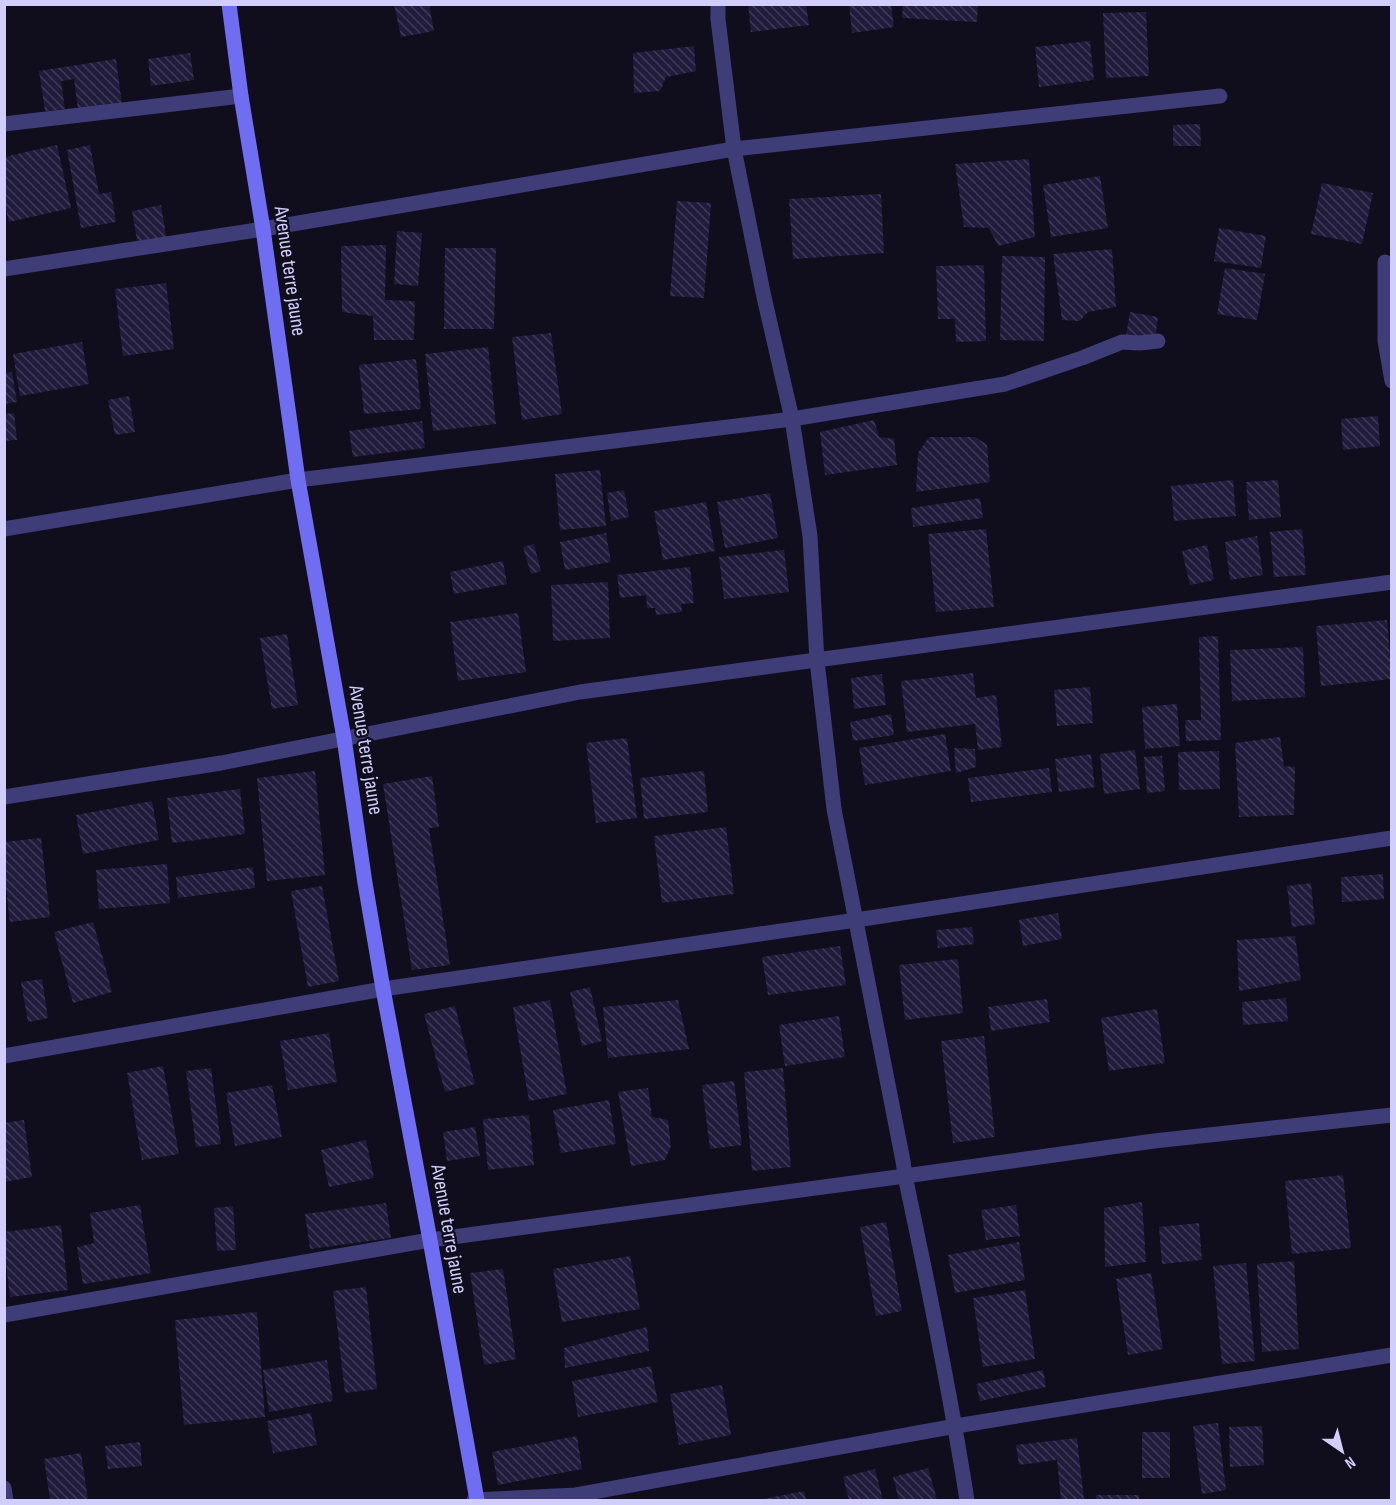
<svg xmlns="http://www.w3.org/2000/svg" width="1396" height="1505" viewBox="0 0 1396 1505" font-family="'Sofia Sans Condensed',sans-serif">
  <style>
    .building { fill: url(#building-back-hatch) }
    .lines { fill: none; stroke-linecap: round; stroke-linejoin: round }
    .street { stroke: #3e3d78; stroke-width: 15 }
    .secondary { stroke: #6f6df2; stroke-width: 15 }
    .labels { text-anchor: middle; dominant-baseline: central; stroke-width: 4.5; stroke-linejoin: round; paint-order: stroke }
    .street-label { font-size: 21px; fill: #d2cefb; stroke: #100d1d }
  </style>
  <defs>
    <pattern id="building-back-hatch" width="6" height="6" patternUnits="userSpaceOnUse" patternTransform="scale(1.5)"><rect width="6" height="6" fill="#211b3c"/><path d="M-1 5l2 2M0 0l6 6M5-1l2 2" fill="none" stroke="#403b59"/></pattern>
  </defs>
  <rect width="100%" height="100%" fill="#100d1d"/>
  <g class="building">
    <path d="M394,4H429L434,31L401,37Z"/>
    <path d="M748,4H806L809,25L751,32Z"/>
    <path d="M849,4H891L894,27L852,33Z"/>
    <path d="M903,4H978L977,22L902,18Z"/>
    <path d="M1146,12L1149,76L1106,78L1103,13Z"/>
    <path d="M1090,41L1094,80L1039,87L1035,47Z"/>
    <path d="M694,46L696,71L666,77L660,91L634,93L633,53Z"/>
    <path d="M190,53L194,80L151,86L148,59Z"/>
    <path d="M116,59L122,104L78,110L74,79L61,81L65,109L45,111L39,71Z"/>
    <path d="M1200,124L1201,146H1173V125Z"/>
    <path d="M57,145L71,208L9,222L4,201V157Z"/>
    <path d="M90,145L99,194L111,192L116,222L81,228L67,150Z"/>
    <path d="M1029,159L1035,237L998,246L989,228L964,227L955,164Z"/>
    <path d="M1100,176L1108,228L1051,237L1043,185Z"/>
    <path d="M1322,183L1373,193L1362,244L1311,234Z"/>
    <path d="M881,194L884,253L793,259L789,199Z"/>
    <path d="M677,201L711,203L704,298L670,296Z"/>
    <path d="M161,205L167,241L138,246L132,211Z"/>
    <path d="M1219,228L1266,236L1261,268L1214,261Z"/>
    <path d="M397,231L422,233L418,286L394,284Z"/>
    <path d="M386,245L385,300L415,301L414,340H374L373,316L342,312L341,246Z"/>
    <path d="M445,248H496L494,329H444Z"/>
    <path d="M1112,249L1116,307L1088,312L1080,321L1062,320L1053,254Z"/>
    <path d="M1002,256L1045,257L1044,341L1000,340Z"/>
    <path d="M984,265L986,341L956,342L955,319H938L936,266Z"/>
    <path d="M1225,268L1265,274L1257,320L1217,314Z"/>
    <path d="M166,283L174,349L123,356L115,289Z"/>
    <path d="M1130,312L1158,317L1155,339L1126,335Z"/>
    <path d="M551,333L562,414L522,420L512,337Z"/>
    <path d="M82,342L89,384L20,396L13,354Z"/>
    <path d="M488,347L496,424L433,431L425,354Z"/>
    <path d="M416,359L421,409L364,414L359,365Z"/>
    <path d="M12,372L17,402L4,404V373Z"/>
    <path d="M129,396L135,432L115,435L108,400Z"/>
    <path d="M14,413L17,440L4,441V414Z"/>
    <path d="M1378,416L1380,446L1343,450L1341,419Z"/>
    <path d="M874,420L879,437L894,439L897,465L825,475L820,432Z"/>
    <path d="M422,421L425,448L353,457L349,431Z"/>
    <path d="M929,437H975L987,445L990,482L916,492L918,453Z"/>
    <path d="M600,470L606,526L560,530L555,474Z"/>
    <path d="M1233,480L1236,516L1174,521L1171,486Z"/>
    <path d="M1278,480L1281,517L1249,520L1246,482Z"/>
    <path d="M624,490L629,517L611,521L607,493Z"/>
    <path d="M770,493L778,538L725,548L717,502Z"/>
    <path d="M980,498L983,518L913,527L911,508Z"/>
    <path d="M706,502L715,551L663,560L654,511Z"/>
    <path d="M986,529L994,607L936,612L928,534Z"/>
    <path d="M1302,529L1306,575L1274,577L1270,532Z"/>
    <path d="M606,533L611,562L565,570L560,542Z"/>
    <path d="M1257,536L1263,575L1230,580L1225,542Z"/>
    <path d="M534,544L541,571L531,574L523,547Z"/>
    <path d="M1207,545L1214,580L1190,585L1182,551Z"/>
    <path d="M784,550L789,592L724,599L719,557Z"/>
    <path d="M503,561L507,584L454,594L450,572Z"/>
    <path d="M690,567L694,603L681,604L682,612L656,615L655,608H647L646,595L620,598L617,575Z"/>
    <path d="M608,582L610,638L553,641L551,585Z"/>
    <path d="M518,613L526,672L458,681L450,622Z"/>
    <path d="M1387,620L1392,679L1321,686L1316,626Z"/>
    <path d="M287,634L298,705L272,709L260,638Z"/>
    <path d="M1218,636L1221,740L1186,741L1185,720H1201L1199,637Z"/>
    <path d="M1303,647L1305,697L1232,701L1230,650Z"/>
    <path d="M973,673L976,698L996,695L1002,747L978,750L975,724L907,732L901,681Z"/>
    <path d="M882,674L886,705L854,709L851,678Z"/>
    <path d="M1090,687L1093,723L1057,726L1054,690Z"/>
    <path d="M1177,704L1180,746L1145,749L1142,707Z"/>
    <path d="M891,714L894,735L853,741L850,722Z"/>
    <path d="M945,734L951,771L865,785L859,748Z"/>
    <path d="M1280,737L1284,766L1295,767L1294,815L1239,817L1235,743Z"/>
    <path d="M627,738L637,818L596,823L586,743Z"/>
    <path d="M954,748L975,749L976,767L956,773Z"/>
    <path d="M1135,750L1140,789L1104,794L1100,754Z"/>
    <path d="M1219,751L1220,789L1179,790L1178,752Z"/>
    <path d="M1091,754L1095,787L1059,792L1055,759Z"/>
    <path d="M1162,756L1165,791L1147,793L1144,757Z"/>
    <path d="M1049,768L1052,792L971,802L968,778Z"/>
    <path d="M315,771L325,875L267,881L257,778Z"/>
    <path d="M704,771L708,812L644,819L640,778Z"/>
    <path d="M432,776L439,827L429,828L450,965L412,970L383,784Z"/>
    <path d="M240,789L245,834L172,843L167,798Z"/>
    <path d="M152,801L159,840L83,854L76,815Z"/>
    <path d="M726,827L734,894L662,903L654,836Z"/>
    <path d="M41,838L50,917L10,922L4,871V842Z"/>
    <path d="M167,864L170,903L99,909L96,870Z"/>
    <path d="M253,867L255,888L178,898L176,877Z"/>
    <path d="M1383,874L1384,899L1342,902L1341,877Z"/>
    <path d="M1311,883L1315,924L1292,927L1287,886Z"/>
    <path d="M322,886L339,981L308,987L291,891Z"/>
    <path d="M1058,913L1062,939L1023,946L1019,920Z"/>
    <path d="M93,922L112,992L73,1003L54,932Z"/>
    <path d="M972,927L974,944L938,948L936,930Z"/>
    <path d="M1295,936L1301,980L1239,991L1237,940Z"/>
    <path d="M840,946L846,985L768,995L762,957Z"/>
    <path d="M958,959L963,1013L905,1020L899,965Z"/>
    <path d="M42,979L48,1018L28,1022L21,982Z"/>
    <path d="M590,987L602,1041L582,1046L570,992Z"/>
    <path d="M1286,998L1288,1021L1243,1025L1242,1002Z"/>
    <path d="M1047,999L1050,1022L991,1031L988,1007Z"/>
    <path d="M550,1000L567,1094L529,1101L513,1007Z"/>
    <path d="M678,1000L689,1049L608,1058L603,1007Z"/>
    <path d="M455,1006L475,1084L445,1092L424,1014Z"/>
    <path d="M1157,1009L1165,1063L1109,1071L1101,1018Z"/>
    <path d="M839,1016L845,1057L785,1066L779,1025Z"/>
    <path d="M329,1033L337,1082L288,1090L280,1041Z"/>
    <path d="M984,1036L995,1137L953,1143L941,1041Z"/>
    <path d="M163,1066L179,1154L142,1160L127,1073Z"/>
    <path d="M211,1068L221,1144L196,1147L186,1071Z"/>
    <path d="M783,1068L791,1167L752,1171L744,1072Z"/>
    <path d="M734,1081L742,1145L710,1149L702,1085Z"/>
    <path d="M272,1085L282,1137L235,1146L226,1093Z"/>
    <path d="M648,1088L652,1117L668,1120L671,1146L665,1160L631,1166L618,1092Z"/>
    <path d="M609,1100L616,1144L561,1153L553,1110Z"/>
    <path d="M529,1115L534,1165L488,1170L483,1119Z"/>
    <path d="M24,1120L32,1177L4,1182V1123Z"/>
    <path d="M475,1127L480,1156L447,1161L443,1132Z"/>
    <path d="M366,1140L374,1178L329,1187L321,1150Z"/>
    <path d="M1343,1175L1351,1248L1292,1254L1285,1181Z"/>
    <path d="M1142,1202L1146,1262L1105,1267L1104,1208Z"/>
    <path d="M386,1203L391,1238L310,1249L305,1214Z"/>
    <path d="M140,1205L151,1273L83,1284L77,1247L94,1243L90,1213Z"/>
    <path d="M1016,1205L1020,1236L986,1240L981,1210Z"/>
    <path d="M233,1206L236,1250L217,1251L214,1208Z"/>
    <path d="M886,1222L902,1311L876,1316L860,1227Z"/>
    <path d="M1199,1223L1202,1260L1162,1264L1159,1227Z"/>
    <path d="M61,1225L68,1290L10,1297L4,1247V1232Z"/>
    <path d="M1019,1242L1025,1280L955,1293L948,1255Z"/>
    <path d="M630,1256L640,1309L562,1322L553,1269Z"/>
    <path d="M1294,1261L1299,1349L1262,1352L1257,1264Z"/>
    <path d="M1246,1263L1255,1361L1222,1364L1213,1266Z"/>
    <path d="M503,1269L516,1359L484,1365L470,1273Z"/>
    <path d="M1151,1273L1163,1349L1128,1355L1116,1279Z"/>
    <path d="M366,1287L377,1389L345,1393L333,1291Z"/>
    <path d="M1025,1290L1035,1359L983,1367L973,1298Z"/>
    <path d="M257,1312L265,1417L184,1425L175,1320Z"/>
    <path d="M647,1327L649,1351L565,1368L564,1348Z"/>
    <path d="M327,1360L333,1401L269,1412L263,1370Z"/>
    <path d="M651,1366L658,1402L578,1417L572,1381Z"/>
    <path d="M1043,1370L1046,1387L980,1401L976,1384Z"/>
    <path d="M722,1385L731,1435L679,1445L670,1394Z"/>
    <path d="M311,1413L317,1445L273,1453L267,1421Z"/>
    <path d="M1218,1423L1226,1490L1202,1494L1193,1426Z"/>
    <path d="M1262,1426L1264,1465L1230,1467L1229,1427Z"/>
    <rect x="1142" y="1432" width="28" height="46"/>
    <path d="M577,1436L582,1469L498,1485L492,1452Z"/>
    <path d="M1077,1438L1084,1500H1061L1057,1460L1019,1465L1016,1445Z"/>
    <path d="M140,1442L142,1466L108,1469L105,1446Z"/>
    <path d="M81,1453L88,1500H50L44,1459Z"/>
    <path d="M928,1468L937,1500H899L893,1477Z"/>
    <path d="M875,1469L883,1500H849L843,1477Z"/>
    <path d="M804,1491L806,1500H763V1499Z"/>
    <rect x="1096" y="1495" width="43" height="5"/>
  </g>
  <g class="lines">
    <g class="street">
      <path d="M718,4V19L734,149L764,297L792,419L810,536L817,661L834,809L903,1161L905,1176C928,1284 950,1391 967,1500"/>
      <path d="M4,124L241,96"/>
      <path d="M1385,262V341L1392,381"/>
      <path d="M4,269L263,229L734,149L1220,96"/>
      <path d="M4,529L298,480L792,419L1005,384L1082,358L1122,342L1140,343L1158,341"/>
      <path d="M4,797L221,763L580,692L1392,582"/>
      <path d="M4,1056L383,989L856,920L1392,838"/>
      <path d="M4,1315L430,1240L905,1176L1154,1141L1392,1115"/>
      <path d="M4,1488L6,1500"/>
      <path d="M474,1500L576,1495L956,1426L1392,1355"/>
    </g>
    <path class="secondary" d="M229,4L241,96L263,229L298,480L344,738L365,883L383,989L430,1240L477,1500"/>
  </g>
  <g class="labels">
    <g class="street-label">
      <text transform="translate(290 271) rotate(82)">Avenue terre jaune</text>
      <text transform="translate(366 750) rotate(81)">Avenue terre jaune</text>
      <text transform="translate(449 1229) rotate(80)">Avenue terre jaune</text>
    </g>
  </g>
  <rect width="1396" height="1505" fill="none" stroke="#d2cefb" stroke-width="12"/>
  <g transform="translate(1342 1451) rotate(145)" stroke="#100d1d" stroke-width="4.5" paint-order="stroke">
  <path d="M0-4.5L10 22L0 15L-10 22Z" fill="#d2cefb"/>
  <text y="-9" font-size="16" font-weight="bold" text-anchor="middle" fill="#d2cefb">N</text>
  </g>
</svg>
